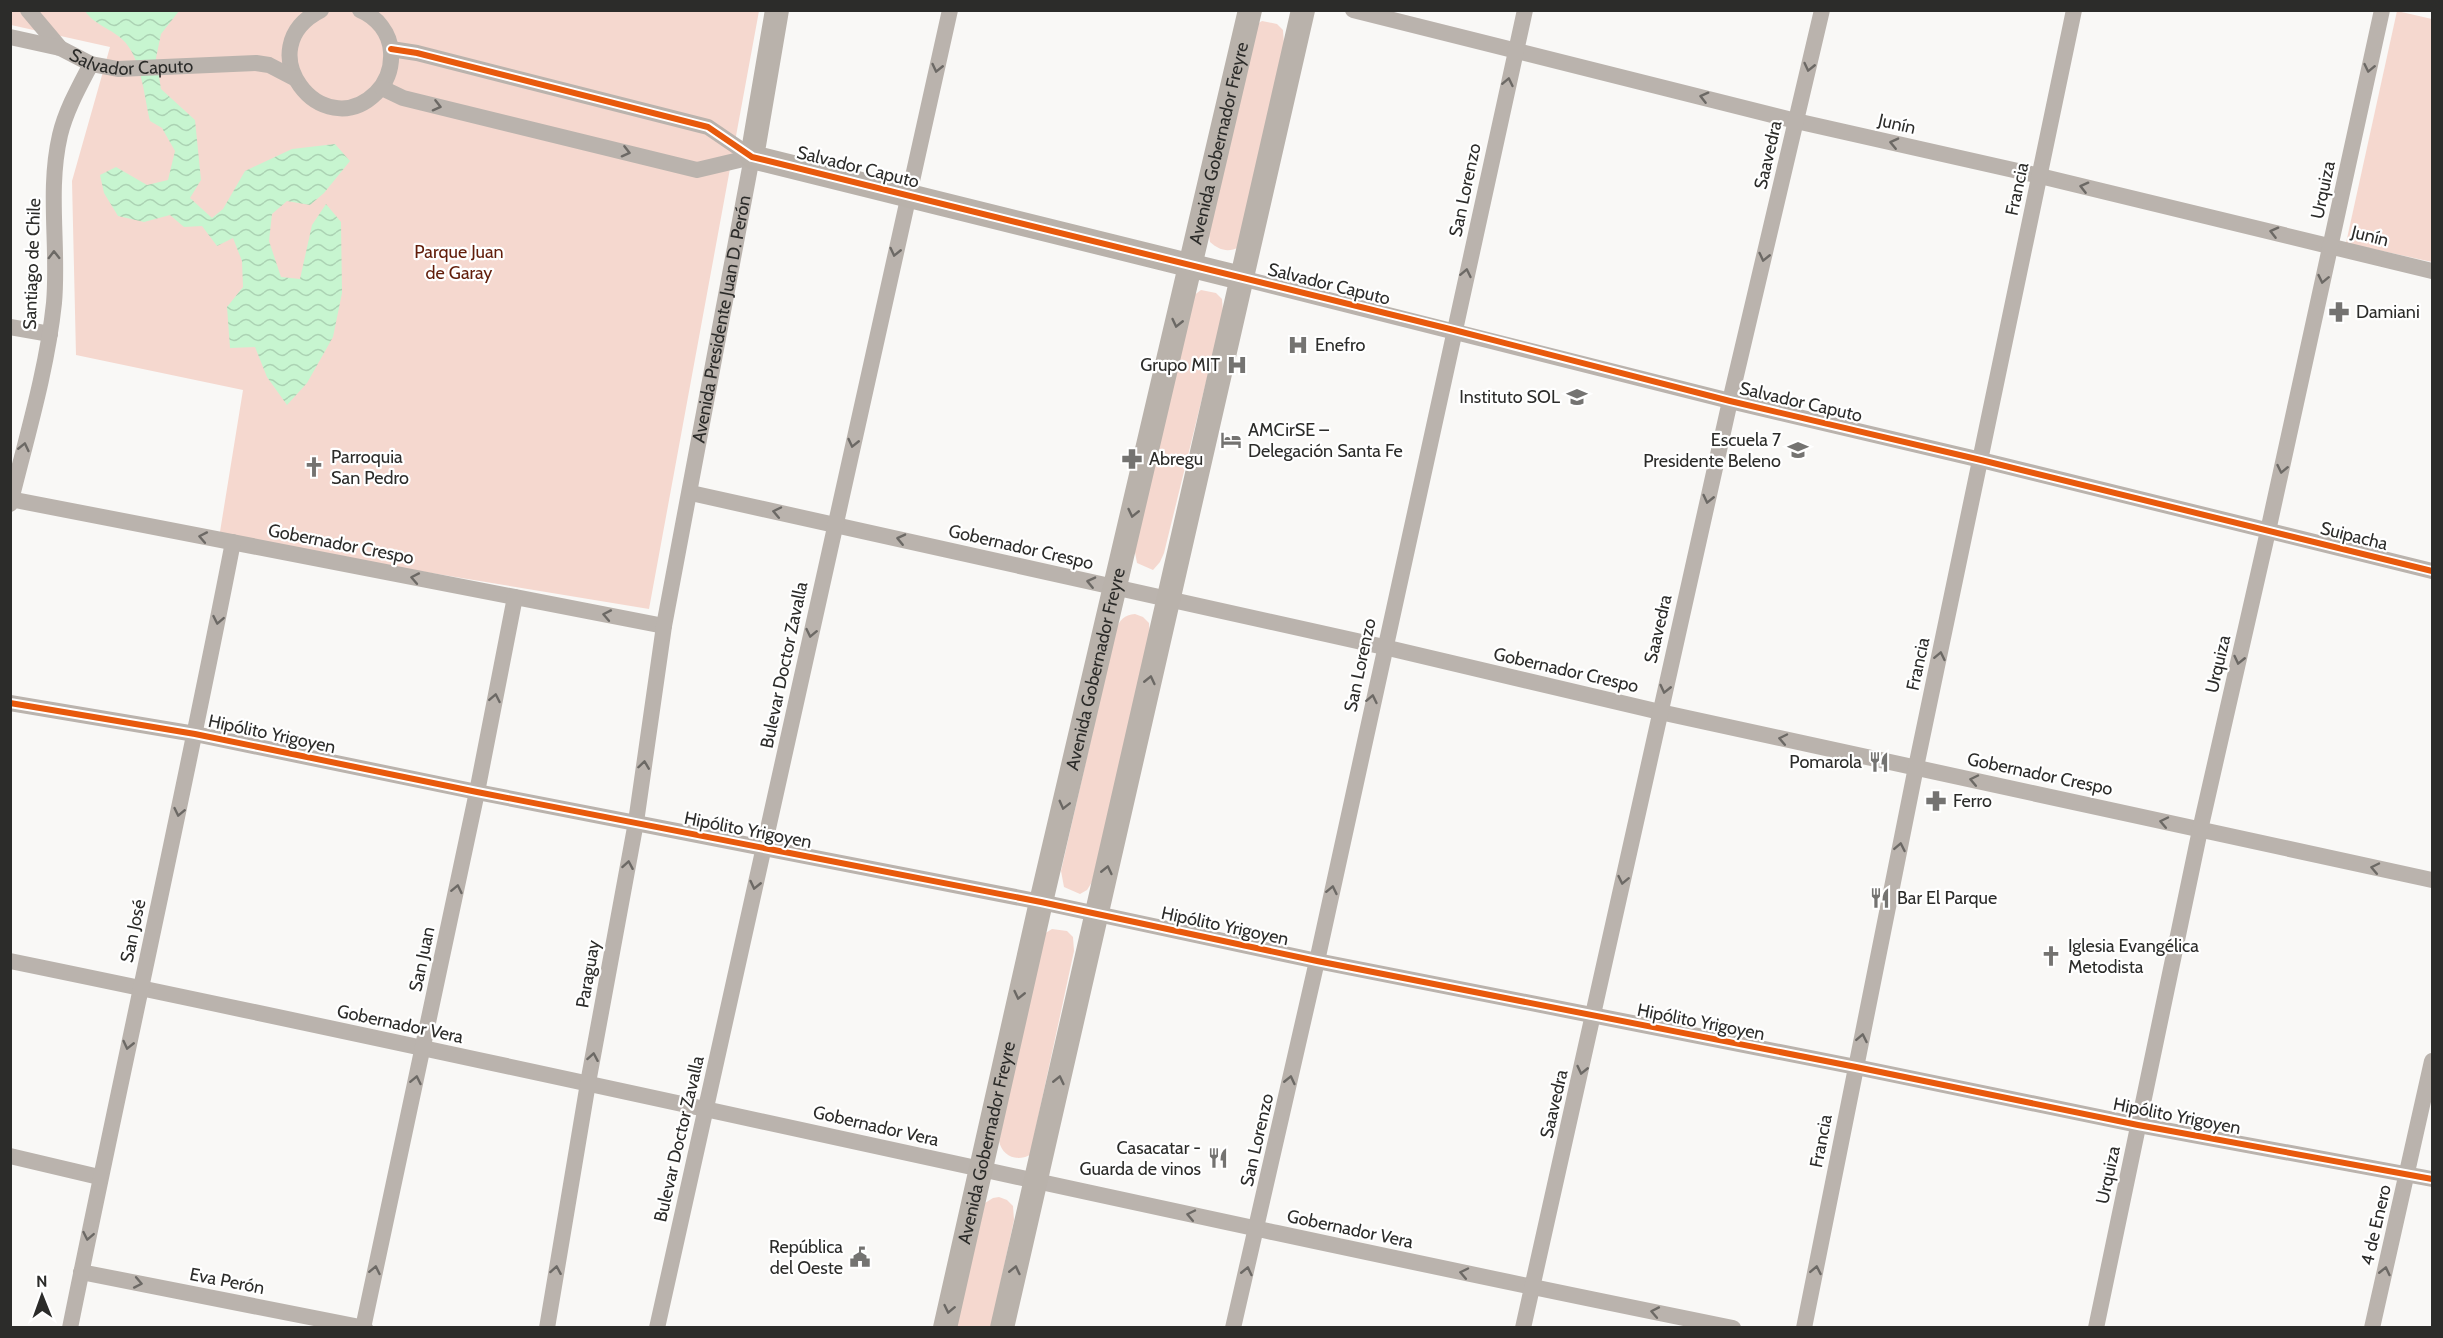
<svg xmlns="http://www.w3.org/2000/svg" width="2443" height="1338" viewBox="0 0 2443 1338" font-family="Cabin,sans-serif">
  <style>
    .green { fill: #f5d8cf }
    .water { fill: url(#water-waves) }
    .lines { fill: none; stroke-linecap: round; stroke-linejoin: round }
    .street { stroke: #bab3ad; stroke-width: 16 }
    .secondary { stroke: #b9b2ab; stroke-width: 24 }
    .cycleway-casing { stroke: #fff; stroke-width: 10 }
    .cycleway { stroke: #e8590c; stroke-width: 6 }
    .oneway { stroke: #6c6965 }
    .oneway2 { stroke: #6b6864 }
    .labels { text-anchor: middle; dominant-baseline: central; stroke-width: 4.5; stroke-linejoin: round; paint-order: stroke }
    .street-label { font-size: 18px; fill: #2c2c2a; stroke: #fff }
    .park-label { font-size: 18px; fill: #621e0b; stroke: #fff }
    .poi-label { font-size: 18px; fill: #2c2c2a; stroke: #fff; text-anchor: start }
  </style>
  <defs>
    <pattern id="water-waves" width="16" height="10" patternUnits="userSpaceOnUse" patternTransform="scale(1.5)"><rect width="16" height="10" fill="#c7f5d0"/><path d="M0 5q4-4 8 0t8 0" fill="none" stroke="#abd2b3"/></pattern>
  </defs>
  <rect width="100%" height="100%" fill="#f9f8f6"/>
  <g class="green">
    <path d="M11,10L759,11L649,609L219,538L243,390L76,355L72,181L110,47L11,25Z"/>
    <path d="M2397,11L2432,19V262L2346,243Z"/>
    <path d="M1262,21L1277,24L1283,30L1284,44L1239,247C1228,253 1219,250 1210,242L1209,234L1254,26Z"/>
    <path d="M1201,290L1216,293L1222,299L1223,313L1164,553L1160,562L1153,570L1137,563L1134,547L1193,296Z"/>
    <path d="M1135,614L1143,617L1149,623L1150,637L1092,882L1087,890L1080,894L1064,887L1061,871L1116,629C1120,620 1124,615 1135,614Z"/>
    <path d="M1052,929L1067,931L1073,937L1074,951L1030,1155C1016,1162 1002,1156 999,1141L1044,934Z"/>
    <path d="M999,1197L1007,1200L1013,1206L1014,1220L991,1327L956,1328L985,1203L993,1198Z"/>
  </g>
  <path class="water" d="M85,11H179L161,34L156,58L161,89L195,120L201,180L190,198L212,218L223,209L245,171L292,149L335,144L350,161L324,193L310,205L287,201L272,214L269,241L281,277L300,279L312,225L326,204L341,222L342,293L333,337L307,383L287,405L267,377L255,347L230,348L227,307L243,287L242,261L233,238L217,246L202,226L184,227L170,215L144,222L118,216L104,193L100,175L116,167L147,185L168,180L175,151L162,128L150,121C144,96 142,62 125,42C113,29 94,25 85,11Z"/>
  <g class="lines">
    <g class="street">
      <path d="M28,10L60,48"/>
      <path d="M321,10C246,48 322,146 376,93C387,82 392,68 391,52C390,33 377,17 360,10"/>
      <path d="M1353,10L1796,121L2040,176L2432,271"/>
      <path id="s1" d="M10,37L60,48L91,64L118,69L256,63L269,65L294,78"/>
      <path d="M391,49L417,53L708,127L752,157"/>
      <path d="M382,88L403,98L697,170L752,157"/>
      <path d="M1241,278L1730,401L1981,460L2432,571"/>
      <path d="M10,327L50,334"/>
      <path d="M691,493L1384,647L1660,712L2432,880"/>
      <path d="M10,499L664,626"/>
      <path d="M10,504C26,439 47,370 54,303C59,247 47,191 60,135C66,110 79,87 91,64"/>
      <path d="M10,703L195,734L477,792L1041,902L1317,961L1856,1067L2138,1125L2432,1179"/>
      <path d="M10,961C586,1079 1157,1212 1733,1328"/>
      <path d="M10,1156L99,1177"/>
      <path d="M81,1272L365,1328"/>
      <path d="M70,1328C123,1065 182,805 233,542"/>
      <path d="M363,1328L477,792L515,597"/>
      <path id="s2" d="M547,1328L588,1083L636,822L664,626L752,157"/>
      <path d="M657,1328L950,10"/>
      <path d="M1233,1328L1317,961L1525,10"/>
      <path d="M1523,1328L1730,401L1822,10"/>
      <path d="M1804,1328L1916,767L2074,10"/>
      <path d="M2096,1328L2200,830L2268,531L2382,10"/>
      <path d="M2372,1328L2432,1061"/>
    </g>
    <g class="secondary">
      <path d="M777,10L752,157L1241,278"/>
      <path id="s3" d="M945,1328L1041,902L1250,10"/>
      <path d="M1002,1328L1303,10"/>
    </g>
    <g class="cycleway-casing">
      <g id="cycleway">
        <path d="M391,49L417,53L708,127L752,157L1454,330L1730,401L1981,460L2432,571"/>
        <path d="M10,703L195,734L477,792L1041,902L1317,961L1856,1067L2138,1125L2432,1179"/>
      </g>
    </g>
    <use href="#cycleway" class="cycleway"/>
  </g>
  <defs><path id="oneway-chevron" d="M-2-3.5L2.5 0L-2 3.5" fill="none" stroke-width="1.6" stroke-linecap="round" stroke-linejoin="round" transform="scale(1.5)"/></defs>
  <g class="oneway">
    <use href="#oneway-chevron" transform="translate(1809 67) rotate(103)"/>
    <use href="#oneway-chevron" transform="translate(937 68) rotate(103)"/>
    <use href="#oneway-chevron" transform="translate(2369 68) rotate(102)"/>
    <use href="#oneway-chevron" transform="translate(1508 82) rotate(-78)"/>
    <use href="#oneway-chevron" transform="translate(1704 97) rotate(-166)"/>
    <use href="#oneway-chevron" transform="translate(437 106) rotate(14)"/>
    <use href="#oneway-chevron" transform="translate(1894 143) rotate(-167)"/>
    <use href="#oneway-chevron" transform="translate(626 152) rotate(14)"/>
    <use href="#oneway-chevron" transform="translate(2084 187) rotate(-166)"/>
    <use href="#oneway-chevron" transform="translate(2274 232) rotate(-166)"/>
    <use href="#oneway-chevron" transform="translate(895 252) rotate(103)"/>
    <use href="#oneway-chevron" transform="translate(54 255) rotate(-91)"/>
    <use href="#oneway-chevron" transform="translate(1764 257) rotate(103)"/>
    <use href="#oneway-chevron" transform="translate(1466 273) rotate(-78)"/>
    <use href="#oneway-chevron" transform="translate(2323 279) rotate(102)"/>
    <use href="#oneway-chevron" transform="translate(853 443) rotate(103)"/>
    <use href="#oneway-chevron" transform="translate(24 447) rotate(-77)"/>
    <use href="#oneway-chevron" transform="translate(2282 469) rotate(102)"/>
    <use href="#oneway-chevron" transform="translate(1708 499) rotate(103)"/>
    <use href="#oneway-chevron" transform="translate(777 512) rotate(-168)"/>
    <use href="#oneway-chevron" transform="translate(203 537) rotate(-169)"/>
    <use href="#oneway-chevron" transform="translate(901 539) rotate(-167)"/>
    <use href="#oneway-chevron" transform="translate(415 578) rotate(-169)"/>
    <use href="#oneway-chevron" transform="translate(1091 582) rotate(-167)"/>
    <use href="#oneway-chevron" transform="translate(607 615) rotate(-169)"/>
    <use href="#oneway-chevron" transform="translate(218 620) rotate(101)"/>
    <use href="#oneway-chevron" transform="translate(811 633) rotate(102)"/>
    <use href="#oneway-chevron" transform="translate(1940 656) rotate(-78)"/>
    <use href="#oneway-chevron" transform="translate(2239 660) rotate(103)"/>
    <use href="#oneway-chevron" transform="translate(1665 689) rotate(103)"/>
    <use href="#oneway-chevron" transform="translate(495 698) rotate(-79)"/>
    <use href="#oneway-chevron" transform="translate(1372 699) rotate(-78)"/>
    <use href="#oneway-chevron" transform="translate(1783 739) rotate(-168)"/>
    <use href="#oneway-chevron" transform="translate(644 765) rotate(-82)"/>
    <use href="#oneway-chevron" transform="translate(1974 780) rotate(-168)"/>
    <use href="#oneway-chevron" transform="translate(179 812) rotate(102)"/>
    <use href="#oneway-chevron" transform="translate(2164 822) rotate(-168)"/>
    <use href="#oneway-chevron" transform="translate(1900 847) rotate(-79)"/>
    <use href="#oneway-chevron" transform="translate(628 865) rotate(-80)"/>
    <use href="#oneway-chevron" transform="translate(2375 868) rotate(-168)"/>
    <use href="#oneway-chevron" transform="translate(1623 880) rotate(102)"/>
    <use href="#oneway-chevron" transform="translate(755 885) rotate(103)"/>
    <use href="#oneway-chevron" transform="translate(457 889) rotate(-78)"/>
    <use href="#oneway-chevron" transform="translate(1332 890) rotate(-78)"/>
    <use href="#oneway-chevron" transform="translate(1862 1038) rotate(-79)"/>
    <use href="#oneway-chevron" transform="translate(128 1045) rotate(103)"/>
    <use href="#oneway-chevron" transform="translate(593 1057) rotate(-80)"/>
    <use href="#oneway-chevron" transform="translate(1582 1070) rotate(103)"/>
    <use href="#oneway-chevron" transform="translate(416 1080) rotate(-78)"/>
    <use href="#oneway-chevron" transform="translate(1290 1080) rotate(-77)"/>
    <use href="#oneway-chevron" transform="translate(1191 1215) rotate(-168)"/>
    <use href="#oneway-chevron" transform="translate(88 1236) rotate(101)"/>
    <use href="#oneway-chevron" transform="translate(375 1270) rotate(-78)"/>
    <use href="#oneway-chevron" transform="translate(556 1270) rotate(-80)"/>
    <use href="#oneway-chevron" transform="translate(1816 1270) rotate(-79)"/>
    <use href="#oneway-chevron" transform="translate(1247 1271) rotate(-77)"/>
    <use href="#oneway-chevron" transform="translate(2385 1271) rotate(-77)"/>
    <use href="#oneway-chevron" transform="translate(1464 1273) rotate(-168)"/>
    <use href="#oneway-chevron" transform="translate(138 1283) rotate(11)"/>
    <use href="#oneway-chevron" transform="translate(1655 1312) rotate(-169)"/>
  </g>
  <g class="oneway2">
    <use href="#oneway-chevron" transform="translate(1177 323) rotate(103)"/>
    <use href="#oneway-chevron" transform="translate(1133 513) rotate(103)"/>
    <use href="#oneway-chevron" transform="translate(1150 680) rotate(-77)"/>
    <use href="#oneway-chevron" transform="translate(1064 805) rotate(104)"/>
    <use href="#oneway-chevron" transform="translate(1107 870) rotate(-77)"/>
    <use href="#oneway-chevron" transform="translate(1019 995) rotate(103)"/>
    <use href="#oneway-chevron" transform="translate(1059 1080) rotate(-77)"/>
    <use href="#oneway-chevron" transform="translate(1015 1270) rotate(-77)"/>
    <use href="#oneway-chevron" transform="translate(949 1309) rotate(102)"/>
  </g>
  <defs>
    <g id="pharmacy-bare" transform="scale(1.62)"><path d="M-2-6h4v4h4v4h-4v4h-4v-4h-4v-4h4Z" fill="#747371" stroke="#fff" stroke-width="2.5" paint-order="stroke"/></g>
    <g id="hospital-bare" transform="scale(1.62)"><path d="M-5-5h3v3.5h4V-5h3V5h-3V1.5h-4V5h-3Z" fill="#747371" stroke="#fff" stroke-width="2.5" paint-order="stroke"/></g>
    <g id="university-bare" transform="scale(1.62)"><path d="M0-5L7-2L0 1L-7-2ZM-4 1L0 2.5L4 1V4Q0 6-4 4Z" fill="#747371" stroke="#fff" stroke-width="2.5" paint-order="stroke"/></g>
    <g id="hotel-bare" transform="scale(1.62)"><path d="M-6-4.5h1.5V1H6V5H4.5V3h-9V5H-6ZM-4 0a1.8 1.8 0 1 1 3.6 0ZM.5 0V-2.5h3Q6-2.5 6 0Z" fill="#747371" stroke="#fff" stroke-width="2.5" paint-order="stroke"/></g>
    <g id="school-bare" transform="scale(1.62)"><path d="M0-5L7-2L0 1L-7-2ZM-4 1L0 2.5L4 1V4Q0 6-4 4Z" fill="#747371" stroke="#fff" stroke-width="2.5" paint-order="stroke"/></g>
    <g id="church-bare" transform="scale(1.62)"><path d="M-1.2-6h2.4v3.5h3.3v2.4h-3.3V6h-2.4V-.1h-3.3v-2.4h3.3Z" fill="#747371" stroke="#fff" stroke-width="2.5" paint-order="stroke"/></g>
    <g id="restaurant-bare" transform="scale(1.62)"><path d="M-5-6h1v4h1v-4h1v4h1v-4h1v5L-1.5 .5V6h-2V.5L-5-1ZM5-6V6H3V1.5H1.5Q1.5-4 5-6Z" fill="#747371" stroke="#fff" stroke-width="2.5" paint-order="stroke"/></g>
    <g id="civic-bare" transform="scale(1.62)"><path d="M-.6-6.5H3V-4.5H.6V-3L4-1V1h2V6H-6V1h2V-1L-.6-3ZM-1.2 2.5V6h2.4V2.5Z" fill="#747371" stroke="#fff" stroke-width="2.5" paint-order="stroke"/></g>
  </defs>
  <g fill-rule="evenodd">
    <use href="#pharmacy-bare" x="2339" y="312"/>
    <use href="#hospital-bare" x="1298" y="345"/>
    <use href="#hospital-bare" x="1237" y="365"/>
    <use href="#university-bare" x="1577" y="397"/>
    <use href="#hotel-bare" x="1231" y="440"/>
    <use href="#school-bare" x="1798" y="450"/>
    <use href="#pharmacy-bare" x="1132" y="459"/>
    <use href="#church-bare" x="314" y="467"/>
    <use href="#restaurant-bare" x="1879" y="762"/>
    <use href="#pharmacy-bare" x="1936" y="801"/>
    <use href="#restaurant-bare" x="1880" y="898"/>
    <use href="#church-bare" x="2051" y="956"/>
    <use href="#restaurant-bare" x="1218" y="1158"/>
    <use href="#civic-bare" x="860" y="1257"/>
  </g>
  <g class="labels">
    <g class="street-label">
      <text stroke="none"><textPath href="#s1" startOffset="126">Salvador Caputo</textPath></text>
      <text transform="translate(1897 124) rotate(13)">Junín</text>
      <text stroke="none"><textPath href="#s3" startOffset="1216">Avenida Gobernador Freyre</textPath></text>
      <text transform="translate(1768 155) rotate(-77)">Saavedra</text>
      <text transform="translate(858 167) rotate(14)">Salvador Caputo</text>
      <text transform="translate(2017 189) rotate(-78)">Francia</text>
      <text transform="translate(1465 190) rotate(-78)">San Lorenzo</text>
      <text transform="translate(2323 190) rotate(-78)">Urquiza</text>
      <text transform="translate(2370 236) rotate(14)">Junín</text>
      <text transform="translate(32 264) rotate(-88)">Santiago de Chile</text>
      <text transform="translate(1329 284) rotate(14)">Salvador Caputo</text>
      <text stroke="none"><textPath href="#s2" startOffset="1024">Avenida Presidente Juan D. Perón</textPath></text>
      <text transform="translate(1801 402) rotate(13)">Salvador Caputo</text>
      <text transform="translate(2354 536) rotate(14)">Suipacha</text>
      <text transform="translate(341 544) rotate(11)">Gobernador Crespo</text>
      <text transform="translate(1021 547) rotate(13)">Gobernador Crespo</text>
      <text transform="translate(1658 629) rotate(-77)">Saavedra</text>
      <text transform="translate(1918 664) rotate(-78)">Francia</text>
      <text transform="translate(2218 664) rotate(-77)">Urquiza</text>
      <text transform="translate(784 665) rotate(-78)">Bulevar Doctor Zavalla</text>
      <text transform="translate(1360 665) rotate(-78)">San Lorenzo</text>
      <text stroke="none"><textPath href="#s3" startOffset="676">Avenida Gobernador Freyre</textPath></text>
      <text transform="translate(1566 670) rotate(13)">Gobernador Crespo</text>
      <text transform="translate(272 734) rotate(12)">Hipólito Yrigoyen</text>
      <text transform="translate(2040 774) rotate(12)">Gobernador Crespo</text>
      <text transform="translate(748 830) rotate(11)">Hipólito Yrigoyen</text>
      <text transform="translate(1225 926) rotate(12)">Hipólito Yrigoyen</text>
      <text transform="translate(133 931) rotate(-78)">San José</text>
      <text transform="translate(422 959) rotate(-78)">San Juan</text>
      <text transform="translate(588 974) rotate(-80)">Paraguay</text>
      <text transform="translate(1701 1022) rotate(11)">Hipólito Yrigoyen</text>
      <text transform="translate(400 1024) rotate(12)">Gobernador Vera</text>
      <text transform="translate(1554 1104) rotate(-77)">Saavedra</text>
      <text transform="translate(2177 1116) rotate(11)">Hipólito Yrigoyen</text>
      <text transform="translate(876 1126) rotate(13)">Gobernador Vera</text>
      <text transform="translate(679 1139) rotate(-77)">Bulevar Doctor Zavalla</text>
      <text transform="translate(1257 1140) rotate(-77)">San Lorenzo</text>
      <text transform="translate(1821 1141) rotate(-79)">Francia</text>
      <text stroke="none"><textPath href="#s3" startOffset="190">Avenida Gobernador Freyre</textPath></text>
      <text transform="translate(2108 1175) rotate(-78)">Urquiza</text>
      <text transform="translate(2376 1225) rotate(-77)">4 de Enero</text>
      <text transform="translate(1350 1229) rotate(12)">Gobernador Vera</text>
      <text transform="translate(227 1281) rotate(11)">Eva Perón</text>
    </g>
    <g class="park-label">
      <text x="459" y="252">Parque Juan<tspan x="459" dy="21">de Garay</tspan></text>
    </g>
    <g class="poi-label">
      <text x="2356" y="312">Damiani</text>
      <text x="1315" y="345">Enefro</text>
      <text x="1220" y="365" text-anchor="end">Grupo MIT</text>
      <text x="1560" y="397" text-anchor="end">Instituto SOL</text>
      <text x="1248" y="430">AMCirSE –<tspan x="1248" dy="21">Delegación Santa Fe</tspan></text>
      <text x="1781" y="440" text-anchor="end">Escuela 7<tspan x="1781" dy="21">Presidente Beleno</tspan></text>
      <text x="331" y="457">Parroquia<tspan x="331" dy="21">San Pedro</tspan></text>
      <text x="1149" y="459">Abregu</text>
      <text x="1862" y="762" text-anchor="end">Pomarola</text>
      <text x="1953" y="801">Ferro</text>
      <text x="1897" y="898">Bar El Parque</text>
      <text x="2068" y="946">Iglesia Evangélica<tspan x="2068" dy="21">Metodista</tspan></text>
      <text x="1201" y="1148" text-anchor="end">Casacatar -<tspan x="1201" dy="21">Guarda de vinos</tspan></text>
      <text x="843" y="1247" text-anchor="end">República<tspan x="843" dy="21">del Oeste</tspan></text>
    </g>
  </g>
  <rect width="2443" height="1338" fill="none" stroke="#2c2c2a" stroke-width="24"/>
  <g transform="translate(42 1296) rotate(359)" stroke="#ffffff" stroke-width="4.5" paint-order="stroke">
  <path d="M0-4.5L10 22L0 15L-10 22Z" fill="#2c2c2a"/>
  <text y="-9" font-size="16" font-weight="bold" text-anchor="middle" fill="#2c2c2a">N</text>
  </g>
</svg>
